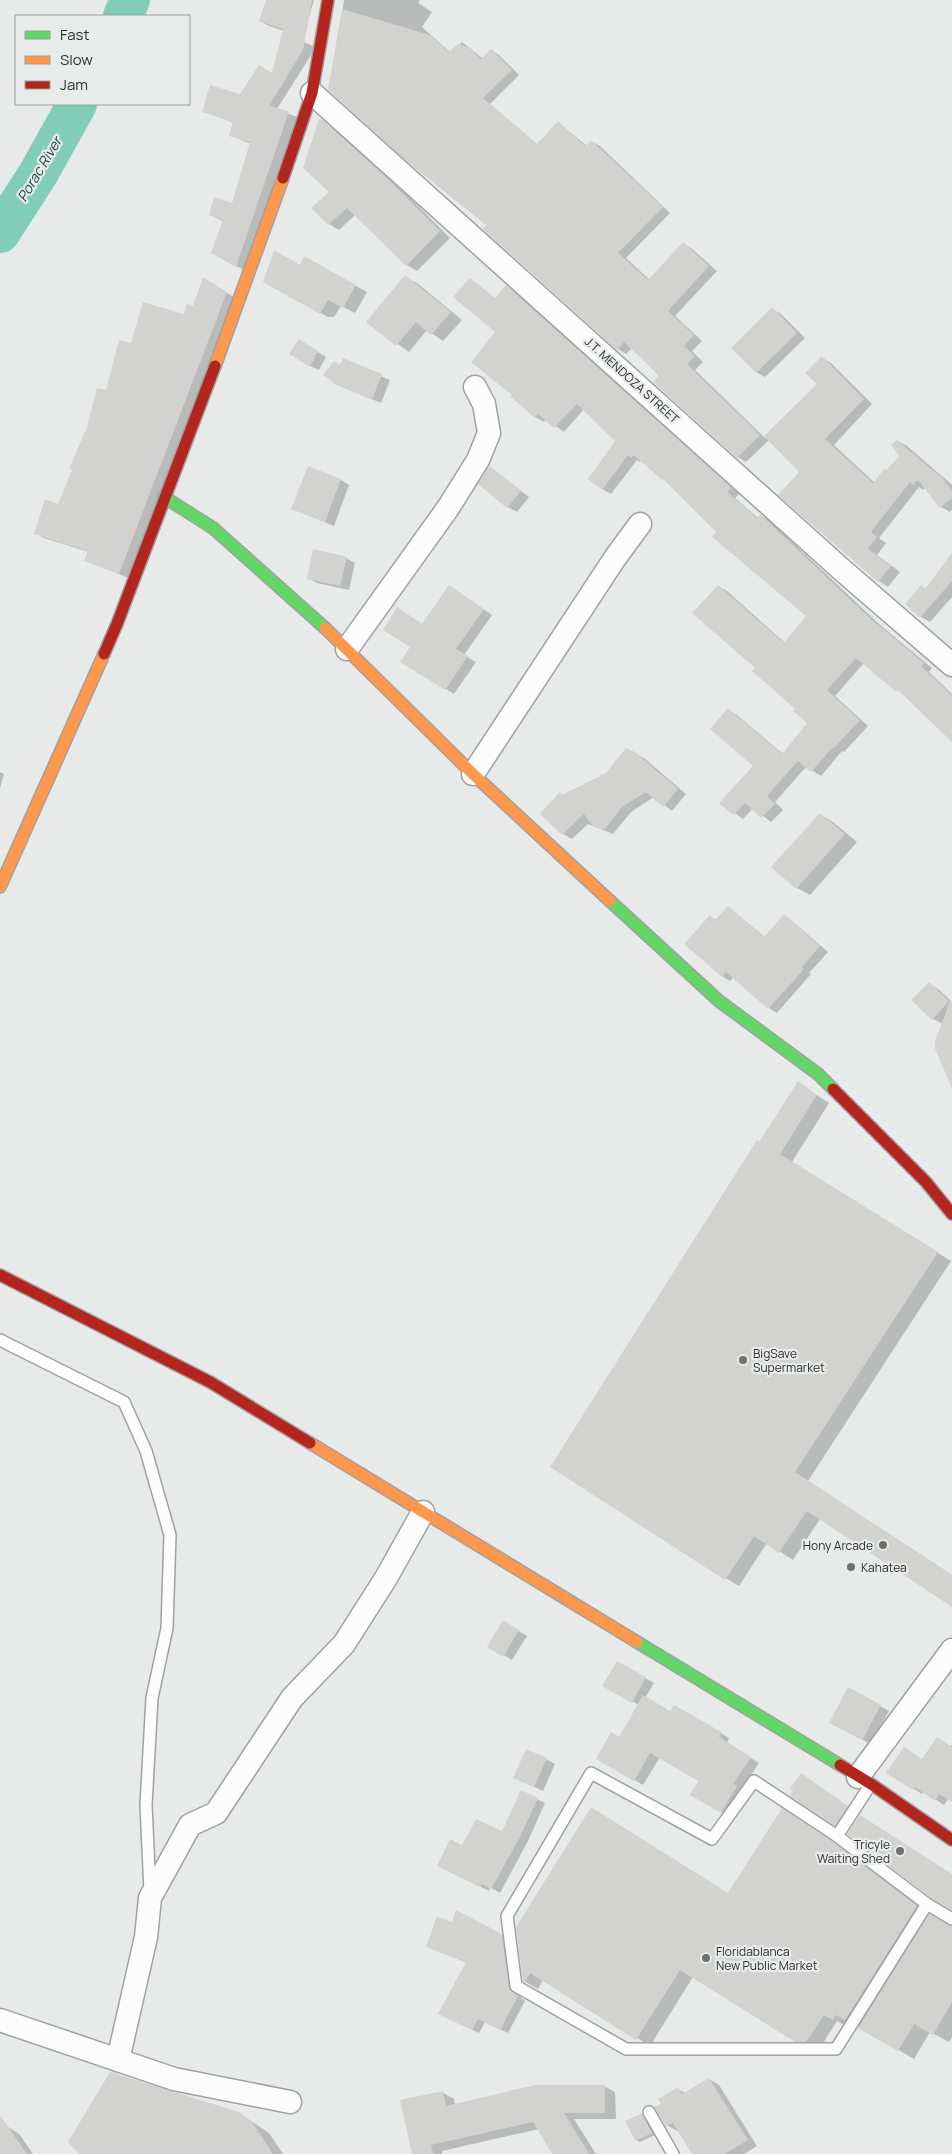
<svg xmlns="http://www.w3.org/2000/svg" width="952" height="2154" viewBox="0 0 952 2154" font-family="Manrope,sans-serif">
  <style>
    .shadow { fill: #0003 }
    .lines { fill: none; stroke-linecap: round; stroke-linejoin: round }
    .river { stroke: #81cdb7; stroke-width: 40 }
    .building { fill: #d2d2d1 }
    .lane-casing { stroke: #a0a1a1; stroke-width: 14 }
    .street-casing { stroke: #a0a1a1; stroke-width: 25 }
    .fast-casing { stroke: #a0a1a1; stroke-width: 14 }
    .slow-casing { stroke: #a0a1a1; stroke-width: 14 }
    .jam-casing { stroke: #a0a1a1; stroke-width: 14 }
    .lane { stroke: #fcfcfc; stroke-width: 11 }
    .street { stroke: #fcfcfc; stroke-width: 22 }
    .fast { stroke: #63d668; stroke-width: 11 }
    .slow { stroke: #ff974d; stroke-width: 11 }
    .jam { stroke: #b3261e; stroke-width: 11 }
    .poi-dot { fill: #6f7070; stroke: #e7ebe9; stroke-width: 2 }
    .labels { text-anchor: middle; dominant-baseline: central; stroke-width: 4.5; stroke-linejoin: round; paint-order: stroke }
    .street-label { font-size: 12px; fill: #2e2f2f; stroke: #e7ebe9 }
    .poi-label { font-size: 12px; fill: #2e2f2f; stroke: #e7ebe9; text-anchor: start }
    .water-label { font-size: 14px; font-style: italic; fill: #164538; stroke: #e7ebe9 }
  </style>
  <rect width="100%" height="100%" fill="#e8eae9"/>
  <g class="shadow">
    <path d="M267,0H314L303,37L269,26L260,21Z"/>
    <path d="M344,0H420L418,3L432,12L422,27L451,53L462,42L482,58L491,50L499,55L519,75L490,104L538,145L559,123L587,146L591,141L600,146L670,213L626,258L650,280L684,244L692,249L717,271L675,316L702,341L692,351L703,362L695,370L765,438L819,384L822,358L831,363L872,404L834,445L875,483L901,456L898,441L907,446L952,485V510L950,512L941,507L926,487L923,490L919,487L879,538L886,543L877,555L900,572L888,587L879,581L780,495L801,472L769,440L746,462L738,457L632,348L626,354L618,349L488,225L330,90Z"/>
    <path d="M283,33L313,46L311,55L277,109L297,117L244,270L212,253L223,221L210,215L233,205L251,144L230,135L234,123L203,111L240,96L273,74Z"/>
    <path d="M322,122L333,128L396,184L450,238L417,271L407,265L356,214L339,230L329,224L331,192Z"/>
    <path d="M305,258L367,292L355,313L341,306L334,317H328L265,282L300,266Z"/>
    <path d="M405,277L417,283L462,320L443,341L427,330L409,352L368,322Z"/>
    <path d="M470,279L496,299L506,287L515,292L732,488L739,494L735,498L758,518L761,516L770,521L880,625L932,668L929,672L952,694V741L906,696L864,663L835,696L868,726L844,752L842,751L821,776L806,767L775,802L783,810L771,822L753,808L743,819L721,803L755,766L729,710L737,715L783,754L809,723L757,668L718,586L727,591L785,643L808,616L668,483L642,460L640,462L637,460L611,494L602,489L617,441L584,409L564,432L546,419L544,422L535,417L513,394L497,332Z"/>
    <path d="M212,283L235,298L128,578L86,560L89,552L44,538L35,533L59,505L106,392L132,345L184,315L193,308Z"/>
    <path d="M772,309L781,314L805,338L765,377L756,372Z"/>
    <path d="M308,346L326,357L319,370L310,366Z"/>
    <path d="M343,360L390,380L381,403L334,383Z"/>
    <path d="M490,467L529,497L517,512L508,507Z"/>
    <path d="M341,480L349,485L334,526L293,509Z"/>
    <path d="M952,555V597L930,622L921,617L922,587L926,589Z"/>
    <path d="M346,558L355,563L349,590L317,583L308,578Z"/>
    <path d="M458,592L492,615L464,655L476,662L454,694L402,662L423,625Z"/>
    <path d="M634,753L644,758L686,794L672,811L654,797L631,812L613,834L588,824L572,839L563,834L542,814L563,796L607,774Z"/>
    <path d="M0,772L4,774L0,788Z"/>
    <path d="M820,814L833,822L857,842L810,895L797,888Z"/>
    <path d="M728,907L765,937L784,916L792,921L828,952L809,973L811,974L777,1013L769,1008L734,977L730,981L722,976L710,917L716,920Z"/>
    <path d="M929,984L938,989L952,1002V1064L943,1024L933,1019Z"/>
    <path d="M798,1083L829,1103L792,1162L951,1261L808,1481L952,1575V1605L820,1519L793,1560L767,1543L739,1586L726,1578L760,1143Z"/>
    <path d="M504,1622L527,1636L512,1660L489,1646Z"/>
    <path d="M617,1662L654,1683L645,1698L671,1713L698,1720L729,1738L727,1743L759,1763L741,1790L730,1817L692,1795L700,1780L660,1757L643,1785L598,1758L619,1738L639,1705L604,1685Z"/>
    <path d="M849,1689L889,1711L871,1744L831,1722Z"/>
    <path d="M952,1745V1801L948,1799L944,1805L924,1792L922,1794L914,1789L923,1760Z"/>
    <path d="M546,1759L555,1764L543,1791L524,1782Z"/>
    <path d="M802,1774L855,1812L844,1829L836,1825Z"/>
    <path d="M537,1799L545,1803L528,1841L500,1893L490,1887L489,1891L447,1870L462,1847L502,1833Z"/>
    <path d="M795,1818L846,1851L929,1914L952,1928V2037L949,2042L930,2032L914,2059L849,2021L846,2026L837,2021L820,2048H809L693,1977L650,2046L543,1980L538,1989L524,1981L517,1927L729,1894Z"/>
    <path d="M453,1924L501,1935L509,1940L516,1993L525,2001L508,2033L485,2022L479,2033L447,2018L467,1963L427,1946Z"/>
    <path d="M709,2079L719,2085L757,2146L744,2154H693L679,2130L677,2131L667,2125L663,2104L678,2089L686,2094Z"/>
    <path d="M604,2086L615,2092L616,2119H574L596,2154H554L539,2129L442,2151V2154H414L442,2092L454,2099L455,2105Z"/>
    <path d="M239,2113L269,2133L283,2154H81Z"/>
    <path d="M642,2115L646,2117L655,2135L640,2142L636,2140Z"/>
    <path d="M8,2127L19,2134L33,2154H0V2133Z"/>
  </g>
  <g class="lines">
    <g class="river">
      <path d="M123,16L130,0"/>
      <path d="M0,233L38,174L77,104"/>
    </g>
  </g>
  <g class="building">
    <path d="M266,0H312L303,50L269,106L289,111L236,267L211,253L223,220L209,215L214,197L232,203L250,142L229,136L233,122L202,112L210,85L240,94L259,65L272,73L283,29L259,21Z"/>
    <path d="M342,9L430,35L449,52L458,44L468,47L481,59L491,49L512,70L483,98L537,144L558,121L585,146L591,140L663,207L618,253L648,280L683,242L709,266L668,311L694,335L684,346L695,356L687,364L760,435L737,458L653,382L659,375L624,342L617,350L483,229L486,225L403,158L328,90Z"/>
    <path d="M319,119L323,120L386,177L440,231L406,266L347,208L328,225L311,208L329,192L303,168Z"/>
    <path d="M274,250L300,265L304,256L356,285L343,308L328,300L320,314L263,282Z"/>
    <path d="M405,275L451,312L431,335L416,322L396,346L366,322Z"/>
    <path d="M203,277L227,292L119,574L84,561L88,551L34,534L45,499L58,504L72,470L69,469L87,427L97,388L106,390L119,340L131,343L143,302L184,314L187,304L193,306Z"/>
    <path d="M470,278L495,298L506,285L724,481L731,488L727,492L757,518L760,514L871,619L924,663L921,666L952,696V742L898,690L896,692L856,658L827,690L860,720L834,748L833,747L811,772L798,761L767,796L775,804L761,818L745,803L733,815L719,803L753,766L710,729L728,708L782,754L807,723L793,711L795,709L752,671L755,668L692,613L718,585L784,643L806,616L712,537L716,532L663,479L662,480L634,455L631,458L628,455L602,490L588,479L615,441L577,404L554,428L538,414L535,418L510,396L512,395L471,362L495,332L453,297Z"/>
    <path d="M772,307L797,333L756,373L731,348Z"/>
    <path d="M299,339L318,351L310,367L289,354Z"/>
    <path d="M822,356L864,399L825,439L873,483L885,468L887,470L899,456L891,445L897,440L942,478L952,490V498L940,508L918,480L913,485L910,482L871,532L877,537L868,549L891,566L878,582L778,495L799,472L764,436L817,384L805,373Z"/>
    <path d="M343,358L382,374L372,400L332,383L333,382L323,375L334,361L340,365Z"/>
    <path d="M308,466L341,479L325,522L291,509Z"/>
    <path d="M490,466L521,491L507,508L478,484Z"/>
    <path d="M313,549L347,557L340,586L307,579Z"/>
    <path d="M952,553V581L920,618L905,604L921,585L925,589Z"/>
    <path d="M449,585L484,609L456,649L468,656L445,690L400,662L410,647L383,630L397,607L422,624Z"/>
    <path d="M626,748L635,752L678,789L663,807L646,792L622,807L604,830L592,825L584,814L562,835L540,814L560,792L562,795L606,773Z"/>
    <path d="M820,813L845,834L796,889L771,867Z"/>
    <path d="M728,906L764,937L784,914L820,946L802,967L804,969L768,1009L726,972L722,977L684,944L710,915L715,920Z"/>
    <path d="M929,982L949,1001L932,1020L911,1000Z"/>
    <path d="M950,1001H952V1088L935,1049V1041Z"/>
    <path d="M798,1081L817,1095L780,1154L938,1252L795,1472L952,1575V1607L807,1511L779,1553L754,1536L725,1580L550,1467L757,1140L760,1141Z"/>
    <path d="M503,1620L519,1630L503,1657L487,1647Z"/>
    <path d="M617,1661L646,1677L632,1703L602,1686Z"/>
    <path d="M848,1687L881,1705L862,1740L829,1723Z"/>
    <path d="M643,1695L670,1711L674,1705L699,1719L721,1732L719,1737L751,1757L733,1784L737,1786L721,1813L690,1795L698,1781L650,1753L634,1781L596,1759L611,1732L619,1737Z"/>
    <path d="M937,1737L952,1747V1802L939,1794L935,1801L915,1787L913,1790L886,1773L904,1747L922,1759Z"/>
    <path d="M526,1749L547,1758L534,1787L513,1778Z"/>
    <path d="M801,1773L848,1806L835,1826L790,1796L793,1790L790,1788Z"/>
    <path d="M521,1790L538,1798L520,1837L491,1889L482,1884L480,1887L437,1866L450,1839L462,1845L476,1819L502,1831Z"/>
    <path d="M591,1807L728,1893L782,1808L833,1842L917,1906L845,2020L836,2015L833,2020L824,2015L806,2042H795L680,1970L636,2040L530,1973L525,1982L523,1981L516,1927Z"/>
    <path d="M860,1815L952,1874V1910L931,1898L847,1834Z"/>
    <path d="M456,1910L502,1934L509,1987L518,1996L500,2030L478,2019L472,2030L438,2014L466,1962L426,1947L437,1916L452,1922Z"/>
    <path d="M929,1914L952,1926V2002L933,2035L914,2024L898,2051L858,2028Z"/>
    <path d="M110,2072L239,2112L252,2122L273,2154H79L68,2142Z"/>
    <path d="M709,2078L748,2140L725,2154H692L673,2123L666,2126L654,2107L661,2104L658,2099L678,2087L682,2094Z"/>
    <path d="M535,2085H605V2113H564L589,2154H552L533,2122L431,2145L433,2154H412L400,2100L443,2091L446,2106Z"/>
    <path d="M642,2113L652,2133L635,2141L625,2121Z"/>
    <path d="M0,2115L27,2154H0Z"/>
  </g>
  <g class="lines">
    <g class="lane-casing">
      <g id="lane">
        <path d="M0,1340L124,1402L146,1451L170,1535L167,1628L152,1698L146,1805L150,1891"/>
        <path d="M837,1836L871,1784"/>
        <path d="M927,1904L836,2049H626L516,1986L507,1916L591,1773L712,1839L754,1781L837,1836L927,1904L952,1919"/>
        <path d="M649,2112L673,2154"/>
      </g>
    </g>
    <g class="street-casing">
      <g id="street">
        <path d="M312,93L841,569L952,665"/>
        <path d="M347,649L448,508L478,460L489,433L484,404L475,387"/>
        <path d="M473,774L615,558L640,524"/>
        <path d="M858,1777L952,1650"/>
        <path d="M0,2020L174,2079L290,2102"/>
        <path d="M118,2060L146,1937L150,1898L190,1825L216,1813L292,1698L344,1644L386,1578L423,1512"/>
      </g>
    </g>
    <g class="fast-casing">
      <g id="fast">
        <path d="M164,497L213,528L325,628"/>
        <path d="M610,901L719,1001L818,1074L833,1089"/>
        <path d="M637,1642L840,1765"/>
      </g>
    </g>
    <g class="slow-casing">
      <g id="slow">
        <path d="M215,366L283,178"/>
        <path d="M325,628L473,774L610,901"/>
        <path d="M0,887L104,654"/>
        <path d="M310,1443L637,1642"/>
      </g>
    </g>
    <g class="jam-casing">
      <g id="jam">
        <path d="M283,178L312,93L328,0"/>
        <path d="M104,654L117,624L215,366"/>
        <path d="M833,1089L926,1182L952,1214"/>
        <path d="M0,1275L210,1382L310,1443"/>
        <path d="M840,1765L871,1784L952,1840"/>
      </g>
    </g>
    <use href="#lane" class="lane"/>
    <use href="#street" class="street"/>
    <use href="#fast" class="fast"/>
    <use href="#slow" class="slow"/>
    <use href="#jam" class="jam"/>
  </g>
  <g class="poi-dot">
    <circle cx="743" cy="1360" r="5"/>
    <circle cx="883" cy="1545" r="5"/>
    <circle cx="851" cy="1567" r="5"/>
    <circle cx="900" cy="1851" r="5"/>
    <circle cx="706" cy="1958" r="5"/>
  </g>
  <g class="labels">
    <g class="street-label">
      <text transform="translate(632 380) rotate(42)">J.T. MENDOZA STREET</text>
    </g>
    <g class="poi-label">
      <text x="753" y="1353">BigSave<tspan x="753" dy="14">Supermarket</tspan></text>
      <text x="873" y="1545" text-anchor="end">Hony Arcade</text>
      <text x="861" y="1567">Kahatea</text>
      <text x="890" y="1844" text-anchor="end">Tricyle<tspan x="890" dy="14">Waiting Shed</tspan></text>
      <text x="716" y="1951">Floridablanca<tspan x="716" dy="14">New Public Market</tspan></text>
    </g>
    <g class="water-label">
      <text transform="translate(39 169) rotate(-59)">Porac River</text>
    </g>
  </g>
  <rect x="15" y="15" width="175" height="90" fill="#e7ebe9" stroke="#9da09f"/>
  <rect x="25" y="31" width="25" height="8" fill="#63d668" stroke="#9da09f"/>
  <text x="60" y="40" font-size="15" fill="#2e2f2f">Fast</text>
  <rect x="25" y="56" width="25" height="8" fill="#ff974d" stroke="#9da09f"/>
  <text x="60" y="65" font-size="15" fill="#2e2f2f">Slow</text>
  <rect x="25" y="81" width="25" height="8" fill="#b3261e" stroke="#9da09f"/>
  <text x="60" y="90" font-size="15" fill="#2e2f2f">Jam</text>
</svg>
